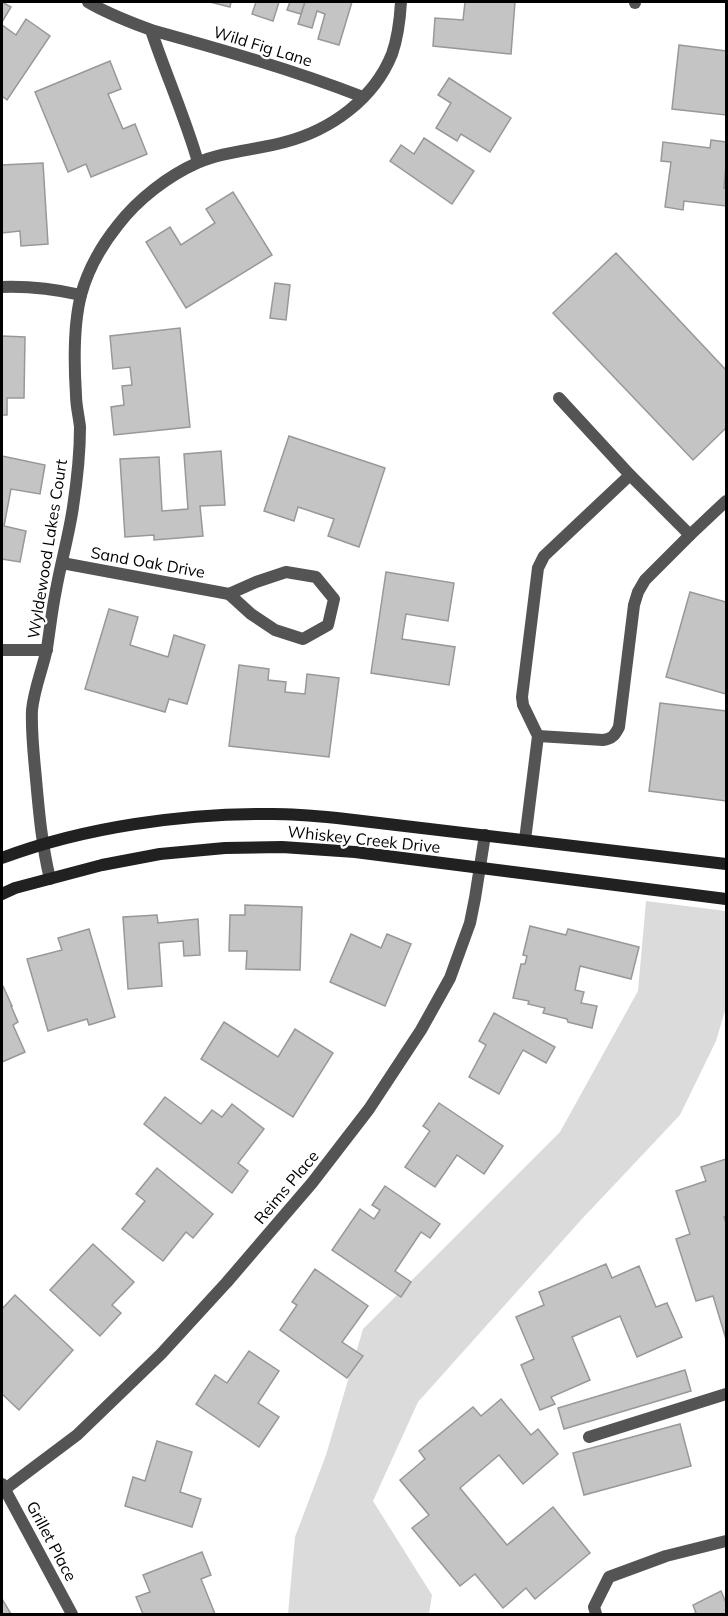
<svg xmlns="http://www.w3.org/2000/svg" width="728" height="1616" viewBox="0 0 728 1616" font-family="Mulish,sans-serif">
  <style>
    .green { fill: #dbdbdb }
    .building { fill: #c4c4c4; stroke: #989898; stroke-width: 1.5 }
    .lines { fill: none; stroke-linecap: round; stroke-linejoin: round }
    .lane { stroke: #545454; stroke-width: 12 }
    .street { stroke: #545454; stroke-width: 12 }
    .secondary { stroke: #212121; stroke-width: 12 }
    .labels { text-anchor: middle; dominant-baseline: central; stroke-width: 4.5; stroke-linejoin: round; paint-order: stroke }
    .street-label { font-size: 16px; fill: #000; stroke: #fff }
  </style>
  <rect width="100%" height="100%" fill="#fff"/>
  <path class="green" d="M646,901L726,911V1007L716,1041L680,1115L581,1220L418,1402L373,1501L432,1595L429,1614H288L295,1537L326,1455L363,1329L560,1132L638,991Z"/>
  <g class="building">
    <path d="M2,2L11,7L2,22Z"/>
    <path d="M210,2H231L230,7Z"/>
    <path d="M256,2H279L273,21L252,14Z"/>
    <path d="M290,2H305L301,14L287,10Z"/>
    <path d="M305,2H352L339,45L318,39L325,14L317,11L312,28L298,24Z"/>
    <path d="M465,2H515L511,54L433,46L435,18L463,20Z"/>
    <path d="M26,19L50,36L7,100L2,96V25L16,35Z"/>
    <path d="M679,45L726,51V115L672,109Z"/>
    <path d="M110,61L121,89L108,94L123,129L135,124L147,154L91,177L86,164L68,172L35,92Z"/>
    <path d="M449,78L511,118L490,152L461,134L457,141L436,128L451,103L438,95Z"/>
    <path d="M424,138L474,171L452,204L390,161L401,145L414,154Z"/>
    <path d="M711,140L726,142V164L724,188H726V206L684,201L683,210L665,207L671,162L661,161L663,142L710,148Z"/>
    <path d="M43,163L48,244L21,246L20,231L2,233V165Z"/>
    <path d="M233,192L272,255L186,308L146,242L170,227L181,245L215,223L206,209Z"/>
    <path d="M616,253L726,370V428L693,460L553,313Z"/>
    <path d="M275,283L290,285L286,320L270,318Z"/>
    <path d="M180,328L190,427L114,435L111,407L124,405L122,386L132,385L130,367L113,369L110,336Z"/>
    <path d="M2,336L25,337L24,398H7V415H2Z"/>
    <path d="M289,436L385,468L359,547L328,536L334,519L298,507L294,521L264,511Z"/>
    <path d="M221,451L225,505L200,506L203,536L154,540V535L125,537L120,459L159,457L162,511L188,509L184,454Z"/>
    <path d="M2,456L45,465L40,494L11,489L4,526L26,531L20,562L2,559Z"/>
    <path d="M386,572L454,583L448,621L406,614L402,639L455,647L449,685L371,673Z"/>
    <path d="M690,592L726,602V694L666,677Z"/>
    <path d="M109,609L138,617L130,645L168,657L174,635L205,645L187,704L169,699L165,712L85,689Z"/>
    <path d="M239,665L269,669L268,680L286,682L285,692L305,694L307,674L339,678L329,757L229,746Z"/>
    <path d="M660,703L726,711V801L649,791Z"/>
    <path d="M245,905L302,907L300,970L246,969L247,951H229L230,915H245Z"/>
    <path d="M157,915L158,923L198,919L200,955L184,956L183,941L159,943L162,986L128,989L123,917Z"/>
    <path d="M530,926L566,935L568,929L639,947L631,979L580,966L575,990L584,992L581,1003L597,1006L592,1028L568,1022L567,1019L543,1013L545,1008L528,1004L529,1001L513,998L521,964H525L527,956L523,955Z"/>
    <path d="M89,929L115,1017L89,1025L87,1019L48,1031L27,959L62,950L58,938Z"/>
    <path d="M351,934L381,948L387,934L411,944L385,1006L330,982Z"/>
    <path d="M2,984L12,1006H11L18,1022L13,1025L25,1052L2,1062Z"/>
    <path d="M494,1013L555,1047L546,1063L523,1050L499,1094L469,1077L486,1045L479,1041Z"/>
    <path d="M224,1022L278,1057L295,1029L333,1053L293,1117L201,1059Z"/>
    <path d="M165,1097L201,1124L212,1110L222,1117L232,1104L264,1129L238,1163L248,1171L232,1193L144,1124Z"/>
    <path d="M439,1103L503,1146L484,1174L457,1155L435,1187L405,1167L430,1131L423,1126Z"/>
    <path d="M726,1159V1216L724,1217L726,1223V1339L713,1296L696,1301L676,1239L690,1234L676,1191L706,1181L701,1167Z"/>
    <path d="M157,1168L213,1214L193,1238L186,1232L163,1261L122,1229L145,1201L136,1194Z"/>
    <path d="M385,1186L440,1224L430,1238L421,1232L395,1271L411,1282L401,1297L332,1250L360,1209L374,1219L380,1210L372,1205Z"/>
    <path d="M93,1244L134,1282L112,1305L121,1313L100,1336L50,1290Z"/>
    <path d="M606,1264L612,1278L639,1266L656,1307L667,1303L682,1337L637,1357L620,1316L572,1337L590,1380L551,1397L555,1404L540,1410L521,1365L534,1359L516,1317L544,1305L539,1292Z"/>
    <path d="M315,1269L368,1306L342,1342L363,1356L347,1378L280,1330L297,1305L292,1302Z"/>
    <path d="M15,1295L73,1350L19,1410L2,1394V1309Z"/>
    <path d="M249,1351L279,1371L258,1403L279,1417L259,1447L196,1404L215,1375L227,1383Z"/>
    <path d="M685,1370L691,1391L564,1429L558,1408Z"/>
    <path d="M501,1399L531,1435L538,1429L558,1454L523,1484L499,1455L460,1488L507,1545L553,1507L590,1553L535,1599L526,1588L503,1608L475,1574L460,1586L412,1528L429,1515L400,1480L425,1459L419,1451L473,1407L481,1416Z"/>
    <path d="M680,1424L691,1466L584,1495L573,1453Z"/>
    <path d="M157,1441L192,1452L180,1492L201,1499L192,1527L125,1506L133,1477L145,1481Z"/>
    <path d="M202,1552L211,1575L201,1579L215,1614H143L136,1597L150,1592L143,1575Z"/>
    <path d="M721,1591L726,1603V1614H692L696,1613L693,1605Z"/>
    <path d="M2,1599L11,1614H2Z"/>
  </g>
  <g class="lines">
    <g class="lane">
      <path d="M635,3V2"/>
      <path d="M589,1437L726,1394"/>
      <path d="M596,1614L594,1607L609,1577L666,1556L726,1541"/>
    </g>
    <g class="street">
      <path d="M88,2C108,14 130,22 151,30C166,75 185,117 198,162"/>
      <path d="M151,30C223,50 294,70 363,97"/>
      <path d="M2,287C29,286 54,289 81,295"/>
      <path d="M630,475L690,535L726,501"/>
      <path d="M62,563L229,594"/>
      <path d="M286,572L316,577L334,599L328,625L303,639L275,630L251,614L229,594L256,582Z"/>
      <path d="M2,650H47"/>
      <path d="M538,736L603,740C612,739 615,735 619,727L634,605L638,592L645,580L690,535"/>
      <path d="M525,840L538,736L523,705L522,697L538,568L544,556L630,475L559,398"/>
      <path d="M50,879C42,846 39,813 36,779C34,757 31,732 32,710C34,689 43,668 47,648C50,629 52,609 56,590C61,562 69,535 73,507C77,481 80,453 80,427C79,417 76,406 76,395C74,364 73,326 81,295C88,269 102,245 118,225C138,199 168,176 197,163C224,151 257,150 285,142C331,130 374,99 392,54C398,37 400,19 401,2"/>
      <path d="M2,1484L72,1614"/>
      <path d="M5,1489L77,1435L161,1354L227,1282L312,1183L369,1109L421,1030L450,978L470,923L475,898L485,835"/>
    </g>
    <g class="secondary">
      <path d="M2,858C84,827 185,813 273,814C294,814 316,816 337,818L726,864"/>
      <path d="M2,894L15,888L102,865L160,854L225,848L282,847L355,852L726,899"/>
    </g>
  </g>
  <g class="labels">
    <g class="street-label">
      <text transform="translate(263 46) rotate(17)">Wild Fig Lane</text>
      <text transform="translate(47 549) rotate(-81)">Wyldewood Lakes Court</text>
      <text transform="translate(148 562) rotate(10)">Sand Oak Drive</text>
      <text transform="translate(364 839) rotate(6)">Whiskey Creek Drive</text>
      <text transform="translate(286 1187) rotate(-50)">Reims Place</text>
      <text transform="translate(52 1541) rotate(62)">Grillet Place</text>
    </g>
  </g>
  <rect width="728" height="1616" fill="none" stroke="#000000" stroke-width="6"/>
</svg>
